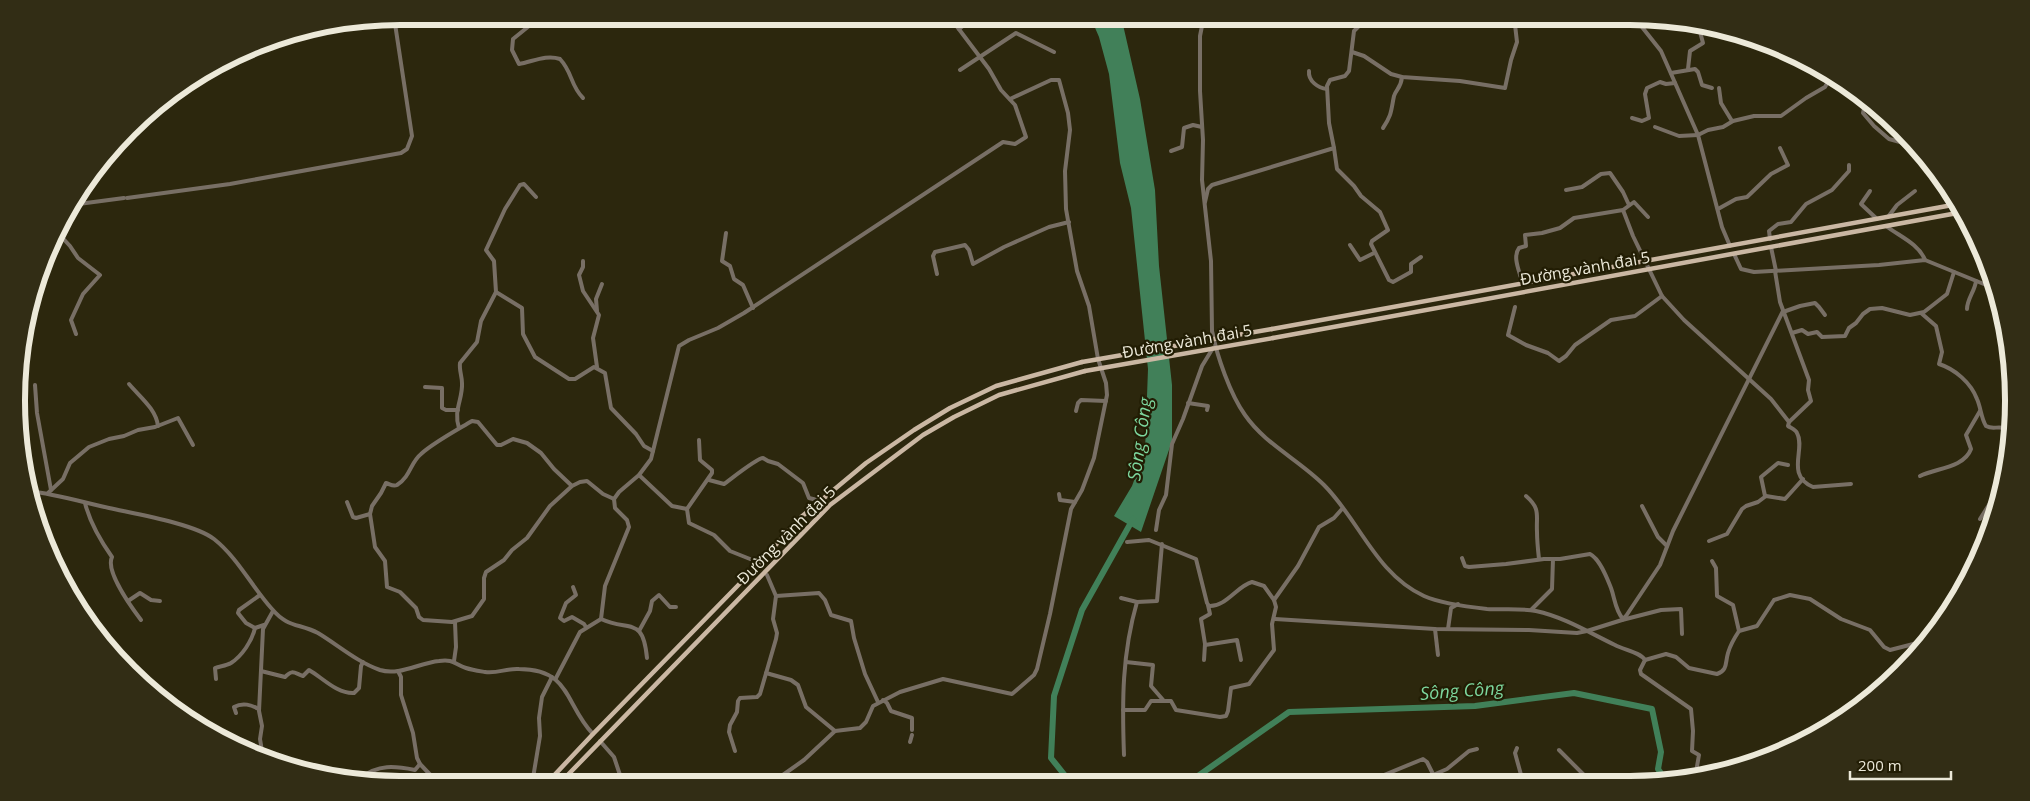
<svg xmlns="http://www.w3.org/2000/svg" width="2030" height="801" viewBox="0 0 2030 801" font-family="'Open Sans',sans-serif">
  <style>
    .water { fill: #418059 }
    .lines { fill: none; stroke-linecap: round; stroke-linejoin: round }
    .river { stroke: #418059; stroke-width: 6 }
    .minor { stroke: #786f65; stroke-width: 4 }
    .major { stroke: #cab7a3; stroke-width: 4.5 }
    .highway { stroke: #ebd4bc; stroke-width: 5 }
    .major-bridge { stroke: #cab7a3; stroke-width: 4.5 }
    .labels { text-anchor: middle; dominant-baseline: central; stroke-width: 4.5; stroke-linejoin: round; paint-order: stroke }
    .street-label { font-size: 16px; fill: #ece9d9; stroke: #221d04 }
    .water-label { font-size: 18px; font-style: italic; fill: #7dd79e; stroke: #221d04 }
    .rim { fill: none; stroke: #ece9d9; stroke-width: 6 }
  </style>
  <rect width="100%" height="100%" fill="#2c270d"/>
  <path class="water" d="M1090,16H1121L1140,99L1155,190L1159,266L1172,385V441L1141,532L1114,516L1132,486L1145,451L1148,369L1131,208L1120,163L1109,74L1099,37Z"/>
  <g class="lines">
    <g class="river">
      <path d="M1071,783L1051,758L1054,696L1082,610L1133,519"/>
      <path d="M1188,783L1289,712L1475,706L1574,693L1652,709L1661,752L1658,769L1666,781"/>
    </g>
    <g class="minor">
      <path d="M528,16L534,22"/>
      <path d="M985,16L992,26"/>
      <path d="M1208,16L1202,26L1200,36V91L1203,140L1202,180L1211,261L1212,331C1217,356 1230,394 1245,415C1265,444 1299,460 1324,485C1359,520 1376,574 1424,596C1440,603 1469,607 1487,609C1503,610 1520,608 1536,611C1564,617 1590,633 1615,645C1624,650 1640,652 1645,660L1640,670L1641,674L1691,709L1693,731L1692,751L1699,755L1696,772"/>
      <path d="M1634,17L1661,51L1698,135L1722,227L1730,246"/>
      <path d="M564,22H534L513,39L512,50L519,64C532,62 546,54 560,59C573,73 570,85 583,98"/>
      <path d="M959,29L976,16"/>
      <path d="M1352,52L1364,56L1391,74L1402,77L1460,81L1505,88L1511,60L1517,42L1514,16"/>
      <path d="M1688,69L1690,51L1703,43L1699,28"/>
      <path d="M960,70L1016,33L1054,52"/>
      <path d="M1309,71C1308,81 1318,88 1327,89"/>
      <path d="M1671,73L1695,69L1698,72L1702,85L1712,88"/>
      <path d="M1719,88L1721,103L1732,121"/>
      <path d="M1866,100L1863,113L1874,126L1889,139L1900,142L1914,150L1925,160V168L1942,179"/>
      <path d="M1632,118L1642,121L1649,118L1645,94L1647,88L1660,82L1666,84L1675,83"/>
      <path d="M1655,127L1679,136L1698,135"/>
      <path d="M1383,128C1392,115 1391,110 1394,96C1396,89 1401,88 1402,77"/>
      <path d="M1698,135L1708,130L1723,127L1733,121L1754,116H1781L1806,98L1825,87L1832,75"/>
      <path d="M1334,148L1337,169L1354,186L1361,196L1380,212L1388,230L1372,241L1371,244L1389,280L1393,282L1411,272V264L1421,257"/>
      <path d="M1171,151L1182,147L1184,128L1193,125L1202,127"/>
      <path d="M1566,190L1582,187L1601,174L1610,173L1623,192L1629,205"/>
      <path d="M1870,191L1861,204L1877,219"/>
      <path d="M536,197L524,184L520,185L505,209L486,250L494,261L496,292L522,308L523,334L535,357L569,379H575L594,367L605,373L611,408L636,434L644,446L653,451"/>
      <path d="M127,198L230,184L401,153L407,149L412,136L394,17"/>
      <path d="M1205,202L1208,189L1212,185L1334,148L1329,123L1327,86L1330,80L1345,76L1349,71L1354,31L1363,22L1364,16"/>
      <path d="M71,205L124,198"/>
      <path d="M1718,209L1736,199L1747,197L1771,174L1788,165L1780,148"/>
      <path d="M1623,210L1633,236L1662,296L1684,320L1771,399L1789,422"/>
      <path d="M1888,217L1897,205L1915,191"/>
      <path d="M1886,226C1899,236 1919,244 1925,260"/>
      <path d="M57,232L70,246L78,258L100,275L83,294L71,320L76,334"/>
      <path d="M726,233L722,261L730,266L734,279L743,285L753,308"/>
      <path d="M1770,239L1769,231L1778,224L1791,222L1806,204L1832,190L1849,171V165"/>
      <path d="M1350,245L1360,260L1374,253"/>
      <path d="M1771,247L1776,271"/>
      <path d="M1734,254L1741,269L1754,272L1879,265L1925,260L1996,289"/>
      <path d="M583,261V267L579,275L583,291L599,315L593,338L597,367"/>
      <path d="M1775,271L1780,302L1809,380L1808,390L1811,401L1789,422L1788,426C1791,428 1796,430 1797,433C1806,449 1785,475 1813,487L1851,484"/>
      <path d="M937,274L933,256L935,252L965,245L969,250L973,264L1004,247L1049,227L1069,222"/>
      <path d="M1521,278C1518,268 1513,256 1519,248L1526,246L1525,235L1542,233L1560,228L1574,218L1623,210L1634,202L1648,217"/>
      <path d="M1515,307L1508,335L1526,345L1548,353L1559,361L1566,356L1575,345L1611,320L1635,316L1662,296"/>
      <path d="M1967,309C1967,299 1975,291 1976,281"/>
      <path d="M597,311L596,299L602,284"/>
      <path d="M1783,312L1800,306L1815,303L1819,307L1825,315"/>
      <path d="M1921,313L1936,326L1942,352L1939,364C1955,369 1971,383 1977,399C1981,408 1981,418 1986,426C1995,431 1999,423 2011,432"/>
      <path d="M1792,333L1802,330L1808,334L1817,332L1822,337L1845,336L1849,328L1856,323L1863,314L1870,309L1882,308L1910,315L1924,312L1947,294L1954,272"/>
      <path d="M129,384C140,397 156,409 158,426"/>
      <path d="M35,385L37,413L51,490"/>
      <path d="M425,387L442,388V408L446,410H458"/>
      <path d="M1188,403L1208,406L1207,410"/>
      <path d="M1076,411L1078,403L1081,400L1106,401"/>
      <path d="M459,428C453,410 463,399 462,383C462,376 459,370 460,363L477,342L481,321L496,292"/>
      <path d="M699,440L700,460L712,470V473L687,509L689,523L714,535L730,551L750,559"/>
      <path d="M639,475L672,506L687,509"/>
      <path d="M1920,476C1936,468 1964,468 1971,449L1966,435L1980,411"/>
      <path d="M709,480L724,484C731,479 757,458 763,458L768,461L778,464L803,483L809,498L817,500"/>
      <path d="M572,486L554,469L541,453L527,443L513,439L501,445H497L478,422L472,421C457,430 433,443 421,454C410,463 411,476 397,485C393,487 390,484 386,483L381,493L372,506L370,514L375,547L385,561L387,587L400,592L416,608L419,617L423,620L452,622L472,616L484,599V578L486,572L504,560L512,550L527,538L550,506L572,486L580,482L587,481L603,494L614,499"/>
      <path d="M28,491C56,494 82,502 109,508C136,514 195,524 214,539C238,558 252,587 272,609C288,628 299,623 318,633C338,645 357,662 380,670C399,676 419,663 439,661C454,659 454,664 466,668C472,670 479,671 485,672C497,674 507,668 519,669C571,669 565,705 593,734"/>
      <path d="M48,493L63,479L70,463L89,447L109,439L124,436L138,430L155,427L178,418L193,445"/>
      <path d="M1059,494L1060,500L1075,502"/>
      <path d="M1526,496C1541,509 1536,515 1537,532C1537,541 1538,550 1539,559"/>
      <path d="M1765,496L1761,477L1778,463L1788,465"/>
      <path d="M347,502L353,517L356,518L370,514"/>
      <path d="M85,503C90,523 100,540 112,557C105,571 132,608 141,620"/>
      <path d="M1642,506L1658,537L1667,546"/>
      <path d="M1980,519L1992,500L2000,495"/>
      <path d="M1156,530L1159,510L1166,495L1172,444L1183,419L1202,366L1213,348"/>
      <path d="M1709,541L1727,534L1742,509L1746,506L1758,502L1766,496L1785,499L1803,479"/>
      <path d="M1462,558L1465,566L1469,567L1506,564L1544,559H1560L1590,554C1600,559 1607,578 1611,588C1615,599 1615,610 1623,619"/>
      <path d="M1712,561L1716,568L1717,596L1733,605L1739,631"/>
      <path d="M573,587L576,595L566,603L560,618L564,621L572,617L584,624L586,627"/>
      <path d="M1956,592L1958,596"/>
      <path d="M776,596L819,593L825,600L831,615L851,621L854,638L865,674L878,702"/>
      <path d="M1121,598L1137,602L1157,601L1162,544"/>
      <path d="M1274,600L1298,566L1319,527L1334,518L1342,509"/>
      <path d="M128,601L140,593L151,600L160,601"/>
      <path d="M1531,610L1552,589L1553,559"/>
      <path d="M601,619C630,632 643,616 647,658"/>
      <path d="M1275,619L1435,629L1529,630L1577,633L1587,631L1622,620L1626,616L1660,565L1673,531L1783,311"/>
      <path d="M1622,620L1661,610L1681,609L1682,634"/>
      <path d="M255,628L246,623L238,613L239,610L260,595"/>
      <path d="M1435,629L1438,655"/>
      <path d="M1448,629L1451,608L1458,604"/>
      <path d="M639,631L650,611L652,601L659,595L670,607H676"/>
      <path d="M1205,645L1237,640L1241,660"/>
      <path d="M1204,660L1205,644L1201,619L1210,614L1208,605"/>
      <path d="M1645,660L1666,654L1676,657L1689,668L1717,674C1728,670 1725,663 1728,653C1730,646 1735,637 1739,631L1757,626L1774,600L1790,595L1810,599L1841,619L1870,630L1884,647L1890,650L1925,641"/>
      <path d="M454,661L456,647L455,622"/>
      <path d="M1126,662L1153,665L1151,686L1164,701"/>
      <path d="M261,671L285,677C293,669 294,673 303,676L309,670C323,678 337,694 354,693L359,688L361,666L363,662"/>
      <path d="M398,671L401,677V695L413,733L417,758L420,764L440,785"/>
      <path d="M766,673L791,680L798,685L806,707L835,731"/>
      <path d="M556,678L580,632L601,619L605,586L629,527L627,520L615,508L614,499L619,492L639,475L651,459L679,346L689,340L718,328L744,313L1003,142L1015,144L1026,137L1015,105L1001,90L989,69L949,16"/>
      <path d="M216,679L215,668C220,666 226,666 231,663C242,656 252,641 255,628L264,625"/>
      <path d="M883,700L887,703L891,711L912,718V730"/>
      <path d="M1123,710H1145L1151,701H1171L1176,710L1220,717L1226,716L1228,711L1231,688L1249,684L1274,650L1272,624L1276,607L1274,600L1264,586L1252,582C1237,586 1226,607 1209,606L1207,603L1196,559L1149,540L1127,542"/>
      <path d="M236,713L234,707C243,702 251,705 259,709"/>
      <path d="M600,741L614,757L623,784"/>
      <path d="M910,742L912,735"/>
      <path d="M1517,748L1515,753L1523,782"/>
      <path d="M1559,750L1586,777L1593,782"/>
      <path d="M735,751L729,732L730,725L737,712L738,701L740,698L757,697L760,694L776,639L777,633L773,619L776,596L767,575"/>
      <path d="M1124,755C1122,701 1122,654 1137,602"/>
      <path d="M263,757L260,739L262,726L259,711L263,629L273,611"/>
      <path d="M1433,775L1447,769L1469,751L1477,749"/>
      <path d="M361,778C378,764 395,766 415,770L420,764"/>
      <path d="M1367,782L1423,759L1427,762L1437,782"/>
      <path d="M532,784L540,736L539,718L542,697L552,677"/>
      <path d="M770,784L804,760L835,731L860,728L866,722L873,706L900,692L943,679L1012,694L1034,675L1037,669L1050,614L1071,509L1082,490L1094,458L1107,395L1106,383L1098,359L1089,306L1077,271L1066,209L1065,171L1070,130L1068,113L1059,80H1051L1010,99"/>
    </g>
    <g class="major">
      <path d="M1272,329L1958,204"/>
      <path d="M1273,338C1503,295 1733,254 1963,212"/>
      <path d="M546,784L593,734L753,570L800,518L866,463L914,430L950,408L996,386L1082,362"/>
      <path d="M559,784L830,505L923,435L954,417L999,395L1085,371"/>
    </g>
    <path class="highway" d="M20,370L23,409L25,480"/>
    <g class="major-bridge">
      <path d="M1082,362L1272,329"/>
      <path d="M1085,371L1273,338"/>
    </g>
  </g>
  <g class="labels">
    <g class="street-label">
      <text transform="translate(1585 268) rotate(-10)">Đường vành đai 5</text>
      <text transform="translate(1187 341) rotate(-10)">Đường vành đai 5</text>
      <text transform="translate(786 535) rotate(-45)">Đường vành đai 5</text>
    </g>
    <g class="water-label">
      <text transform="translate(1139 439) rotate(-82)">Sông Công</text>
      <text transform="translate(1462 690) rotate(-4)">Sông Công</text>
    </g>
  </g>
  <path d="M0 0H2030V801H0ZM400 25H1630A375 375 0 0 1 2005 400V401A375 375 0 0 1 1630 776H400A375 375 0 0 1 25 401V400A375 375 0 0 1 400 25Z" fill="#322d15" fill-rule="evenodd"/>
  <path class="rim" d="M400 25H1630A375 375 0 0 1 2005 400V401A375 375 0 0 1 1630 776H400A375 375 0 0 1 25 401V400A375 375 0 0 1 400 25Z"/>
  <path d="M1850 771v8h101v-8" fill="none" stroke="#ece9d9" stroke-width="2.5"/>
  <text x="1858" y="771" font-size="15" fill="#ece9d9" stroke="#221d04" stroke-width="4" paint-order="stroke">200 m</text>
</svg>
